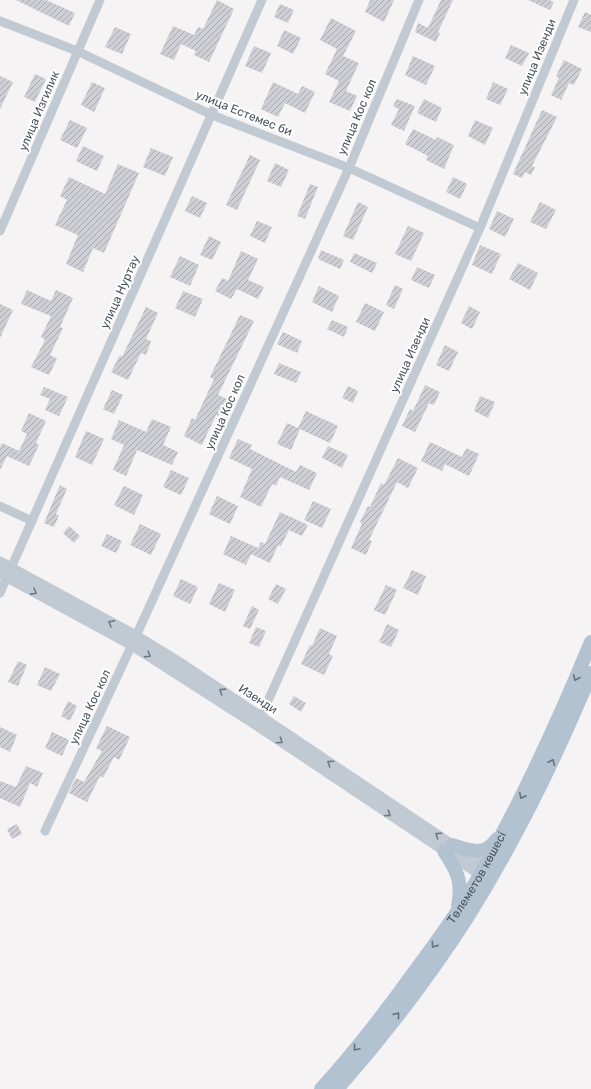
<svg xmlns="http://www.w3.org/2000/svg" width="591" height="1089" viewBox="0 0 591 1089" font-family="Rubik,sans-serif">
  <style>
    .building { fill: url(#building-hatch) }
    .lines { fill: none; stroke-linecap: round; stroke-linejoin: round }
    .minor { stroke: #c1cad2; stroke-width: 9 }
    .tertiary { stroke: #c1cad2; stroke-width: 11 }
    .primary { stroke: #b3c2d1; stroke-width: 14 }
    .oneway { stroke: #6e7983 }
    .oneway2 { stroke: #64717d }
    .labels { text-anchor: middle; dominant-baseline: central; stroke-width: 4; stroke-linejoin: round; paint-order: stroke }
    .street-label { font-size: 12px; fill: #4a5661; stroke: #fff }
  </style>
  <defs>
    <pattern id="building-hatch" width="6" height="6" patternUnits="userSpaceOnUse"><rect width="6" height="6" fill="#cdcfd5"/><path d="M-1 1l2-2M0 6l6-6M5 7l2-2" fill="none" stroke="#a8abb0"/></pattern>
  </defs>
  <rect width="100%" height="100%" fill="#f5f3f3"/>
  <g class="building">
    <path d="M16,0H46L75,13L69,26Z"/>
    <path d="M217,0L234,9L209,62L194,55L196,51L181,44L174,60L160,54L173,26L194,35L198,27L203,29Z"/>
    <path d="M370,0H394L384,22L365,12Z"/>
    <path d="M441,0H453L438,32L440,33L436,42L415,32L418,23L428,28Z"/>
    <path d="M528,0H549L554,2L550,10Z"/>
    <path d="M280,4L294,10L288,23L274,17Z"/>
    <path d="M585,12L591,15V32L578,27Z"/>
    <path d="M331,18L356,31L343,56L359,63L346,91L357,96L350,111L329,102L339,81L325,74L337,49L320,40Z"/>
    <path d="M115,27L131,34L122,54L105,47Z"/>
    <path d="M284,30L301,38L293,54L277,46Z"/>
    <path d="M511,45L529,53L522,66L505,58Z"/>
    <path d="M254,46L271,53L262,73L245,66Z"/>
    <path d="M413,56L435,66L426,85L405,75Z"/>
    <path d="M564,60L582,69L574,85L569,83L561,100L551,95L559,78L556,76Z"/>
    <path d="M35,74L46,79L35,102L24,97Z"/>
    <path d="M0,76L13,82L0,109Z"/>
    <path d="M92,82L105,88L94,112L81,105Z"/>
    <path d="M273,82L298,94L302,86L315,92L305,113L285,103L278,117L261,109Z"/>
    <path d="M493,82L508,89L500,105L486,99Z"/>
    <path d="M397,99L415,106L404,131L391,125L399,109L393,106Z"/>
    <path d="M424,99L442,108L436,122L417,113Z"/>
    <path d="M542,110L557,117L532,166L535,167L531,175L525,172L522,178L513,174Z"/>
    <path d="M70,120L87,128L77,148L60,140Z"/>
    <path d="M475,120L493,128L485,145L468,136Z"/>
    <path d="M413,129L436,140L437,137L454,145L444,169L426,160L428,156L405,144Z"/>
    <path d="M83,146L104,156L97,171L76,161Z"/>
    <path d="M151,148L173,157L165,176L143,167Z"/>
    <path d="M250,155L260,160L237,210L226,205Z"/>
    <path d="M275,163L289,170L281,187L267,181Z"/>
    <path d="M118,164L139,173L104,253L93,248L83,272L66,264L78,235L55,225L67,200L60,196L69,177L105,194Z"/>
    <path d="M453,177L467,184L460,199L446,192Z"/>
    <path d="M310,184L318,187L305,219L297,216Z"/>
    <path d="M192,196L207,203L200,218L185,211Z"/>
    <path d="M358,202L368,207L353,240L343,236Z"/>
    <path d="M540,202L556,210L546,229L530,222Z"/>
    <path d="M497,211L514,219L505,237L489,229Z"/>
    <path d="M257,221L272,227L265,243L250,236Z"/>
    <path d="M408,226L424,233L411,261L395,254Z"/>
    <path d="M209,236L221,242L212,260L200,255Z"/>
    <path d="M480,245L501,254L492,274L472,265Z"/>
    <path d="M321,250L344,260L340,269L318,259Z"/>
    <path d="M241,251L258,259L248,280L264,287L258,299L237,289L231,299L215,291L222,278L228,281Z"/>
    <path d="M354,253L377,263L372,273L350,262Z"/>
    <path d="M180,256L199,265L190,286L170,277Z"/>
    <path d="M518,263L538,273L530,290L509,279Z"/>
    <path d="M417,267L435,275L429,288L411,280Z"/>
    <path d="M395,285L403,289L394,309L386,305Z"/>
    <path d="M319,286L339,296L332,312L312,302Z"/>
    <path d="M27,290L51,301L56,290L73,298L60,327L63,328L50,355L57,359L49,375L31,367L45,340L41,337L51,316L21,304Z"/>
    <path d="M183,291L203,299L195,317L175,308Z"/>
    <path d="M365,303L384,312L375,331L356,322Z"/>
    <path d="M0,304L13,310L0,338Z"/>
    <path d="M469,306L480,312L472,329L461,323Z"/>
    <path d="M146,307L158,313L146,339L151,341L146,355L141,353L128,380L111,372L120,355L122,357Z"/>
    <path d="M240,315L254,321L218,395L227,399L219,416L216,415L202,445L184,436L192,418L195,420L214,379L210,377Z"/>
    <path d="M332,320L348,327L344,337L327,329Z"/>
    <path d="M283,332L302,341L297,353L277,344Z"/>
    <path d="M445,345L458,352L449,371L436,365Z"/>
    <path d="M279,363L301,372L296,383L274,374Z"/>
    <path d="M425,385L440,392L434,405L429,403L415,432L402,426L410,409L413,411Z"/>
    <path d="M348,386L358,391L353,403L342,398Z"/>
    <path d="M44,387L68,397L59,416L45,410L50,399L40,395Z"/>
    <path d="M112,390L123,395L114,414L103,409Z"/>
    <path d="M480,396L495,402L488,418L474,411Z"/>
    <path d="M306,411L338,426L330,443L300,429L291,450L277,444L287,423L298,428Z"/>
    <path d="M29,413L46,421L36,443L39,445L29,466L7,456L0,470V447L2,443L19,451L27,434L21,431Z"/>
    <path d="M152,419L171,427L163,445L178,452L172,465L137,450L126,476L113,470L124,445L111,439L119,420L146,432Z"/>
    <path d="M86,431L104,439L92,465L75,457Z"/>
    <path d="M238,439L252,445L250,449L296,472L300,465L317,473L309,490L280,477L276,486L272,484L261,507L240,497L252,469L229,458Z"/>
    <path d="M430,442L462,457L466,448L479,454L469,476L445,464L442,471L421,461Z"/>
    <path d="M328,446L348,455L342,468L322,458Z"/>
    <path d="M398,458L418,468L408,488L397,482L369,540L372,541L366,555L351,548L362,524L360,522L368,506L370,507L381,483L384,485Z"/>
    <path d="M171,470L189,478L181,495L163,487Z"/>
    <path d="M60,485L67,489L56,514L59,515L54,527L44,523Z"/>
    <path d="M124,486L143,495L134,515L114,505Z"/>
    <path d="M217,496L238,506L230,524L209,514Z"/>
    <path d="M313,501L331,509L322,528L304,520Z"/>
    <path d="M280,512L308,525L302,536L289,530L281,546L278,545L270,563L251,554L246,565L223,554L231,536L258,548L261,542L265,544Z"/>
    <path d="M140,524L161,534L151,555L130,545Z"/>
    <path d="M69,526L80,536L74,543L63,533Z"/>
    <path d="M107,534L122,541L116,553L101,546Z"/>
    <path d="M412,570L426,576L418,595L403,588Z"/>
    <path d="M181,579L198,587L190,604L173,596Z"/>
    <path d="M219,583L235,590L225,612L209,604Z"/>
    <path d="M276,584L286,589L278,604L268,599Z"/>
    <path d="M386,585L397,590L385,615L374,610Z"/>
    <path d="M252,606L259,610L250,629L243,626Z"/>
    <path d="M387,624L399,630L391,647L379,642Z"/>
    <path d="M256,627L266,631L259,647L249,643Z"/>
    <path d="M320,628L337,636L329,654L333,656L324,675L301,664L310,645L312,646Z"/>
    <path d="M18,661L27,665L18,686L8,682Z"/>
    <path d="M45,667L60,674L51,691L37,685Z"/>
    <path d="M294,696L306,703L301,712L289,704Z"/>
    <path d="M68,701L77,706L70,721L61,716Z"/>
    <path d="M107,726L130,737L119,760L114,757L103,778L100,776L87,802L69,793L76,778L84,782L102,751L96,748Z"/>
    <path d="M0,727L17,735L10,752L0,747Z"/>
    <path d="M52,732L69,740L62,756L45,748Z"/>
    <path d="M26,766L43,773L37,787L30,783L20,807L0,798V781L16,787Z"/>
    <path d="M17,824L22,834L12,839L7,829Z"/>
  </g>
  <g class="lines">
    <g class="minor">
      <path d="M0,21L77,51L212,115L349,168L480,228"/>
      <path d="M0,231L100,0"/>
      <path d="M0,506L32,521"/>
      <path d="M0,593L262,0"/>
      <path d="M258,723L480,228L574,0"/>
      <path d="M45,831L136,636L349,168L419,0"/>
    </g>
    <g class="tertiary">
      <path d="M0,562L136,636L183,665L491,871"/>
      <path d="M0,573L132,645L162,664L257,725L487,879"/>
    </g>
    <g class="primary">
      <path d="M452,845C470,851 484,857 497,839"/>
      <path d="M444,851C457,871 463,881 458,906"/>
      <path id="s1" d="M321,1089C354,1053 384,1014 412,975C436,943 460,910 480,875C522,800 558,722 591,642"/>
      <path d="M337,1089C383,1037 429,977 467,918C515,841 556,758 591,673"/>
    </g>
  </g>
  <defs><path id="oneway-chevron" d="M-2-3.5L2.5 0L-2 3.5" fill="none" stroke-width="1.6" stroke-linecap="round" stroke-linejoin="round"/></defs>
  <g class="oneway">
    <use href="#oneway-chevron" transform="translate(34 592) rotate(29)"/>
    <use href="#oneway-chevron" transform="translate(111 623) rotate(-151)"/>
    <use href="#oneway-chevron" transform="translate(148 655) rotate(32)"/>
    <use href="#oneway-chevron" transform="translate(222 691) rotate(-147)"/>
    <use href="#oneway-chevron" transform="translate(280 741) rotate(34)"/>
    <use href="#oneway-chevron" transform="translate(330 763) rotate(-146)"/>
    <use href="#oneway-chevron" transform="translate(388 814) rotate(34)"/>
    <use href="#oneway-chevron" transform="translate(438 835) rotate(-146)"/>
  </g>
  <g class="oneway2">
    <use href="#oneway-chevron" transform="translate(576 678) rotate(113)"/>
    <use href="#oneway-chevron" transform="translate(552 762) rotate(-65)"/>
    <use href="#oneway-chevron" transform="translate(522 796) rotate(117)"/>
    <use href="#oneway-chevron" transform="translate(434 945) rotate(125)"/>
    <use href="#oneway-chevron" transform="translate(397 1015) rotate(-52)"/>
    <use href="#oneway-chevron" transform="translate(356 1048) rotate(130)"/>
  </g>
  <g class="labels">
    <g class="street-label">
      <text transform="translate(537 57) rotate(-68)">улица Изенди</text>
      <text transform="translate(39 111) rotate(-67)">улица Изгилик</text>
      <text transform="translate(244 113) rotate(22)">улица Естемес би</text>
      <text transform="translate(357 117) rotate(-67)">улица Кос кол</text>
      <text transform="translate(120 292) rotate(-66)">улица Нуртау</text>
      <text transform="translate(410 355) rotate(-66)">улица Изенди</text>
      <text transform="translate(225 412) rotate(-66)">улица Кос кол</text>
      <text transform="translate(258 699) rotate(33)">Изенди</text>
      <text transform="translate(90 707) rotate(-65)">улица Кос кол</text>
      <text stroke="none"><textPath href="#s1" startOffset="263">Төлеметов көшесі</textPath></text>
    </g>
  </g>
</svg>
